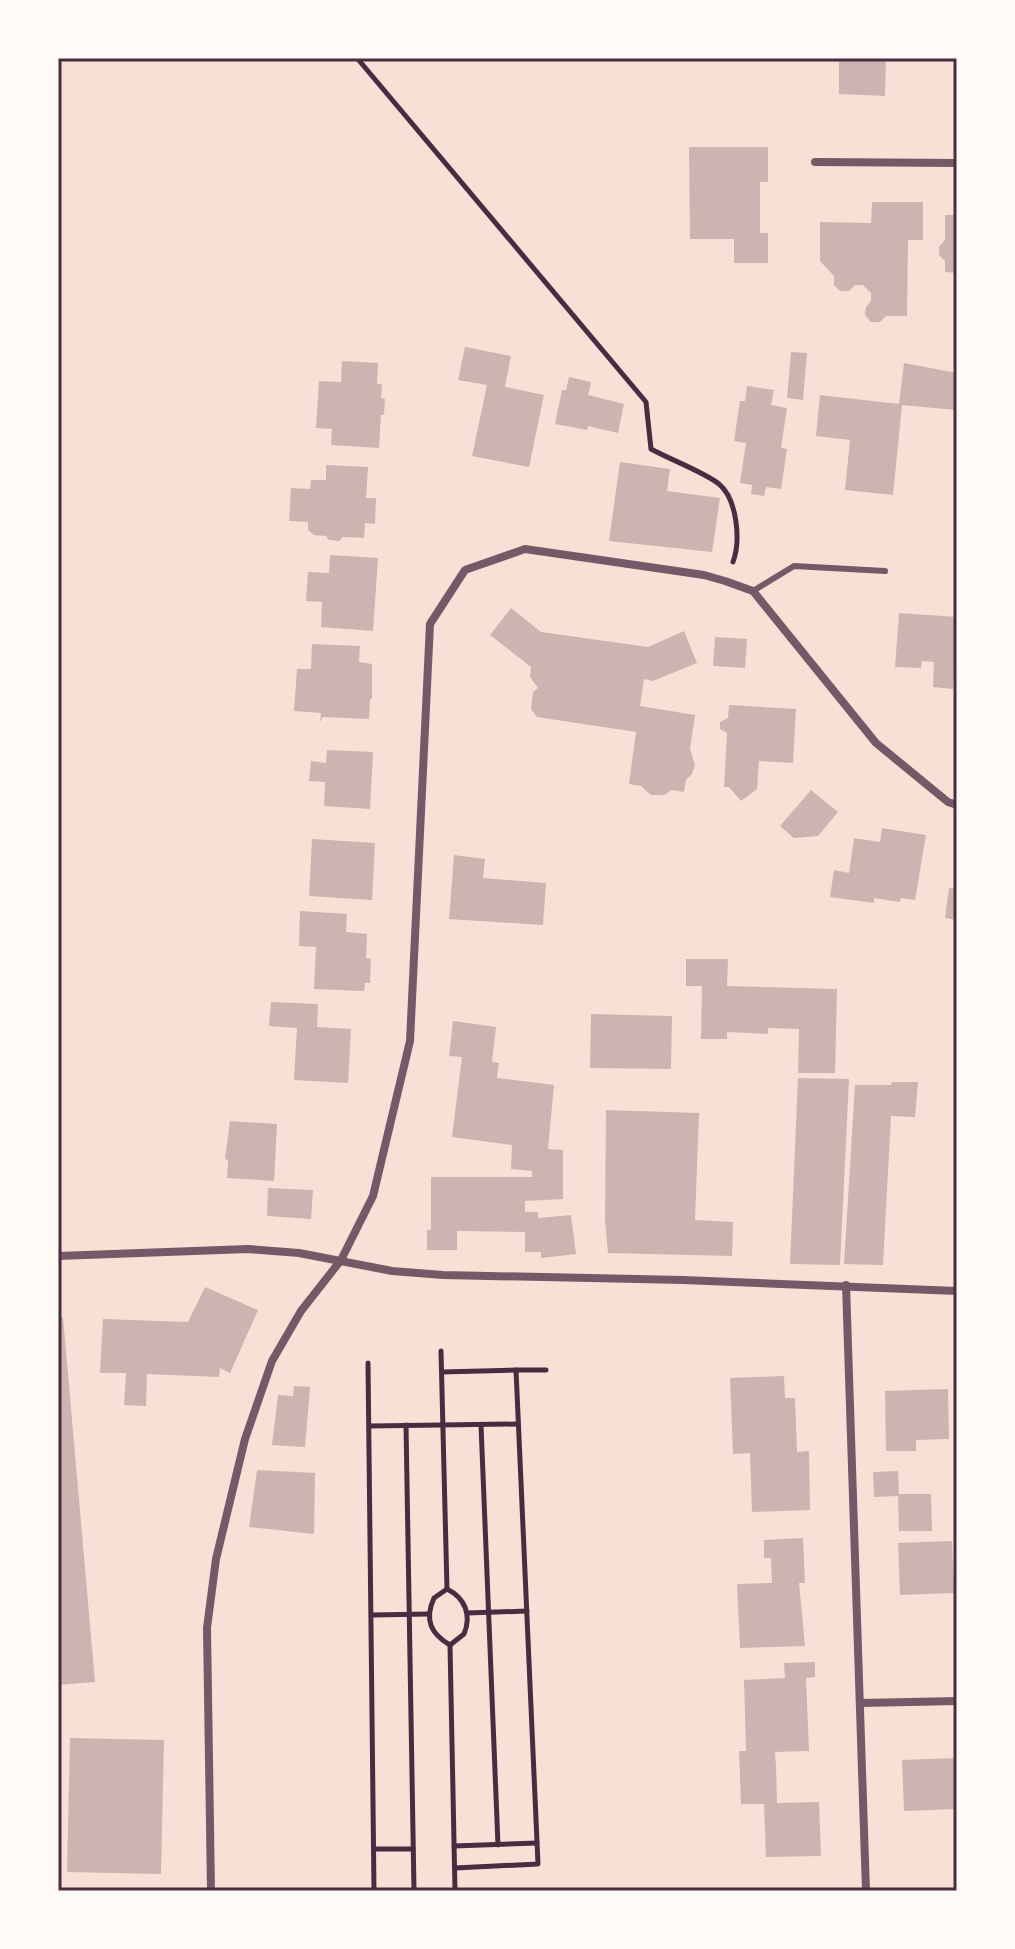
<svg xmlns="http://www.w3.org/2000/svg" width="1015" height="1949" viewBox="0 0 1015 1949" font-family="'Exo 2',sans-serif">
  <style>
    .building { fill: #ccb4b1 }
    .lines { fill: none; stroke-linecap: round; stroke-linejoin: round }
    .path { stroke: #4a2c40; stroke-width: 5 }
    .service { stroke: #755966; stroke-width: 6 }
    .minor { stroke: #755966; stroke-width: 8 }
    .neatline { fill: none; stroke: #4a2c40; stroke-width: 3 }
  </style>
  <rect width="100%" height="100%" fill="#f7e1d7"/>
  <g class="building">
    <path d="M839,58H886L885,96L839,94Z"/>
    <path d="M689,147H768V182H760V233H768V263H734V239H690Z"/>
    <path d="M872,202H923V240H908L907,316H886L880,322H871L865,315L866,307L871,301V293L863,285H855L849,291H840L834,285V276L820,261V222L871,223Z"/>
    <path d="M945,215H957V273L945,272V261L939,255V247L945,240Z"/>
    <path d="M465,347L511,356L505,387L544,395L529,467L472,456L487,385L458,380Z"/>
    <path d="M791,352L807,353L803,400L787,398Z"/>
    <path d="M342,361L378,363L377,384H382L381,398L385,399L384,415H381L379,448L331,445L332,429L316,428L319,381L341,382Z"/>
    <path d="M904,363L957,373V410L902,405L893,495L845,490L850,440L816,436L820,395L899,404Z"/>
    <path d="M569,377L591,382L588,395L624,404L618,433L588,426L587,430L555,424L562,390H566Z"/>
    <path d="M747,386L774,390L771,405L787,408L781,448L787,449L781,489L766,487L764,496L751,494L752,485L740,483L746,443L734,441L740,401H745Z"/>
    <path d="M620,462L670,469L667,491L720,498L712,552L609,541Z"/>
    <path d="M326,465L368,467L366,498H376L375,524L365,523L364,538L343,537L339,541L329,540L326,536L314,535L308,530V522L289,521L291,488L310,489L311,480H326Z"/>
    <path d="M330,555L378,558L373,631L321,627L322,602L306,601L308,572L329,573Z"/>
    <path d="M511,608L541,632L648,647L684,631L697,663L653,681L644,679L640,706L695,715L690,749L695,765L692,774L686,780L684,792L672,790L664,795H651L641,786L629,784L636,732L537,717L531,709L533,692L538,688L530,677L531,667L490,635Z"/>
    <path d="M899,613L957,617V671L954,670L953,689L933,687L934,662L922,661L921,668L895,667Z"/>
    <path d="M715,637L747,639L745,668L713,666Z"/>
    <path d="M312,644L360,646L359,662L372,664V699H370L369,719L323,717L320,722L321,713L294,711L297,669H311Z"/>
    <path d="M729,705L796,709L793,763L759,761L757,789L741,801L729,787H724L727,733L720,729V722L728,718Z"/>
    <path d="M327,750L373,752L370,809L324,806L325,782L309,781L311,761L326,763Z"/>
    <path d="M811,790L838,812L818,836L794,838L780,826Z"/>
    <path d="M882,828L926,835L915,900L901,898L900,902L874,898V903L830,897L834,870L849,873L854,838L880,842Z"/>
    <path d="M312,839L375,843L372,900L309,896Z"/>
    <path d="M454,855L485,859L483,878L546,883L543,925L449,919Z"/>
    <path d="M949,888L957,889V920L945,918Z"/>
    <path d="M300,911L347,914L346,932L367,934L366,958L371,959L370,983H365L364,991L314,989L316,947L299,946Z"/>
    <path d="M686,959H728L727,986L837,989L835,1073H798L799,1029L768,1028V1034L727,1032V1039H701L702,986H686Z"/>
    <path d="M271,1002L318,1004L317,1027L351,1029L348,1083L294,1080L297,1028L269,1026Z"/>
    <path d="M591,1014L672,1016L671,1069L590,1068Z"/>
    <path d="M453,1021L496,1027L492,1062L499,1063L497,1078L554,1085L548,1149L563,1150V1199L525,1201V1212H538V1218L571,1215L576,1254L541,1258V1252H525V1232L457,1231V1250H427V1230H431V1177H532V1171L511,1169L512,1145L452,1137L462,1057L449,1056Z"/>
    <path d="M798,1078L849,1079L840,1265L790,1264Z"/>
    <path d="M892,1082H918L915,1117L891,1116L883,1265L844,1264L855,1085H891Z"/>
    <path d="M606,1110L699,1113L695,1220L733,1222L732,1256L608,1253L605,1221Z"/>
    <path d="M230,1121L277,1124L274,1181L227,1178L228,1160L225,1159Z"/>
    <path d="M268,1188L313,1190L311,1219L267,1216Z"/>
    <path d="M205,1287L258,1310L230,1373L220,1368L219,1377L147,1374L146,1406L124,1405L126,1373H100L103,1319L188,1322Z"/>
    <path d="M58,1317H63L95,1682L58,1685Z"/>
    <path d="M784,1376L785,1398H795L797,1452L809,1451L810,1510L752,1512L750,1453L733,1454L730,1378Z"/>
    <path d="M294,1386L310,1387L305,1447L272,1445L278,1395L293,1396Z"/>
    <path d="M948,1389L949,1439L916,1440V1451H886L885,1391Z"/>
    <path d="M257,1470L315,1473L314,1534L249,1527Z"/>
    <path d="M898,1471L899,1494H931L932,1531H899L898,1496L874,1497L873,1472Z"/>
    <path d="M803,1538L805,1583H799L805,1646L740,1648L737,1584L772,1583L771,1558H764V1540Z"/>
    <path d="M952,1541L954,1593L900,1595L898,1543Z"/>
    <path d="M815,1662V1677L806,1678L809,1751L775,1752L776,1767L777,1803L819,1802L821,1856L766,1857L764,1804H741L739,1751H746L744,1680L785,1678L784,1663Z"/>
    <path d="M70,1738L164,1740L161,1874L67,1872Z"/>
    <path d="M956,1758L957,1809L904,1811L902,1760Z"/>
  </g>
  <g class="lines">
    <g class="path">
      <path d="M357,58L646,402L651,449C669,459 704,472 719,484C737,499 741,540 733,562"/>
      <path d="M441,1351L447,1589"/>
      <path d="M368,1363L374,1891"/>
      <path d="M442,1372L516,1370"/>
      <path d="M406,1425L414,1891"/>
      <path d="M481,1425L498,1845"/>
      <path d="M370,1426L518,1424"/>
      <path d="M447,1589C465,1598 472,1615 464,1634L450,1645C431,1634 424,1620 434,1598Z"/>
      <path d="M467,1613L527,1611"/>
      <path d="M372,1615L429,1614"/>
      <path d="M450,1645L455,1891"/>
      <path d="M454,1846L537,1843"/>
      <path d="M374,1849H413"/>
      <path d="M455,1868L538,1864L516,1370H546"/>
    </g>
    <path class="service" d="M753,591L794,566L885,571"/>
    <g class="minor">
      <path d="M815,162L957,163"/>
      <path d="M58,1256L248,1249L299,1253L392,1271L443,1275L683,1280L957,1291"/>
      <path d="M846,1285L866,1891"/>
      <path d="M861,1703L957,1701"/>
      <path d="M211,1891L207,1628L216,1559L245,1439L272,1361L301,1311L341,1260L373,1196L410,1041L430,624L465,570L525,549L704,575L725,581L753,591L876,743L948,802L957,805"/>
    </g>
  </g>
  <rect width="1015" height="1949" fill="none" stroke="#fffaf5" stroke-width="120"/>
  <rect x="60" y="60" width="895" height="1829" class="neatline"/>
</svg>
